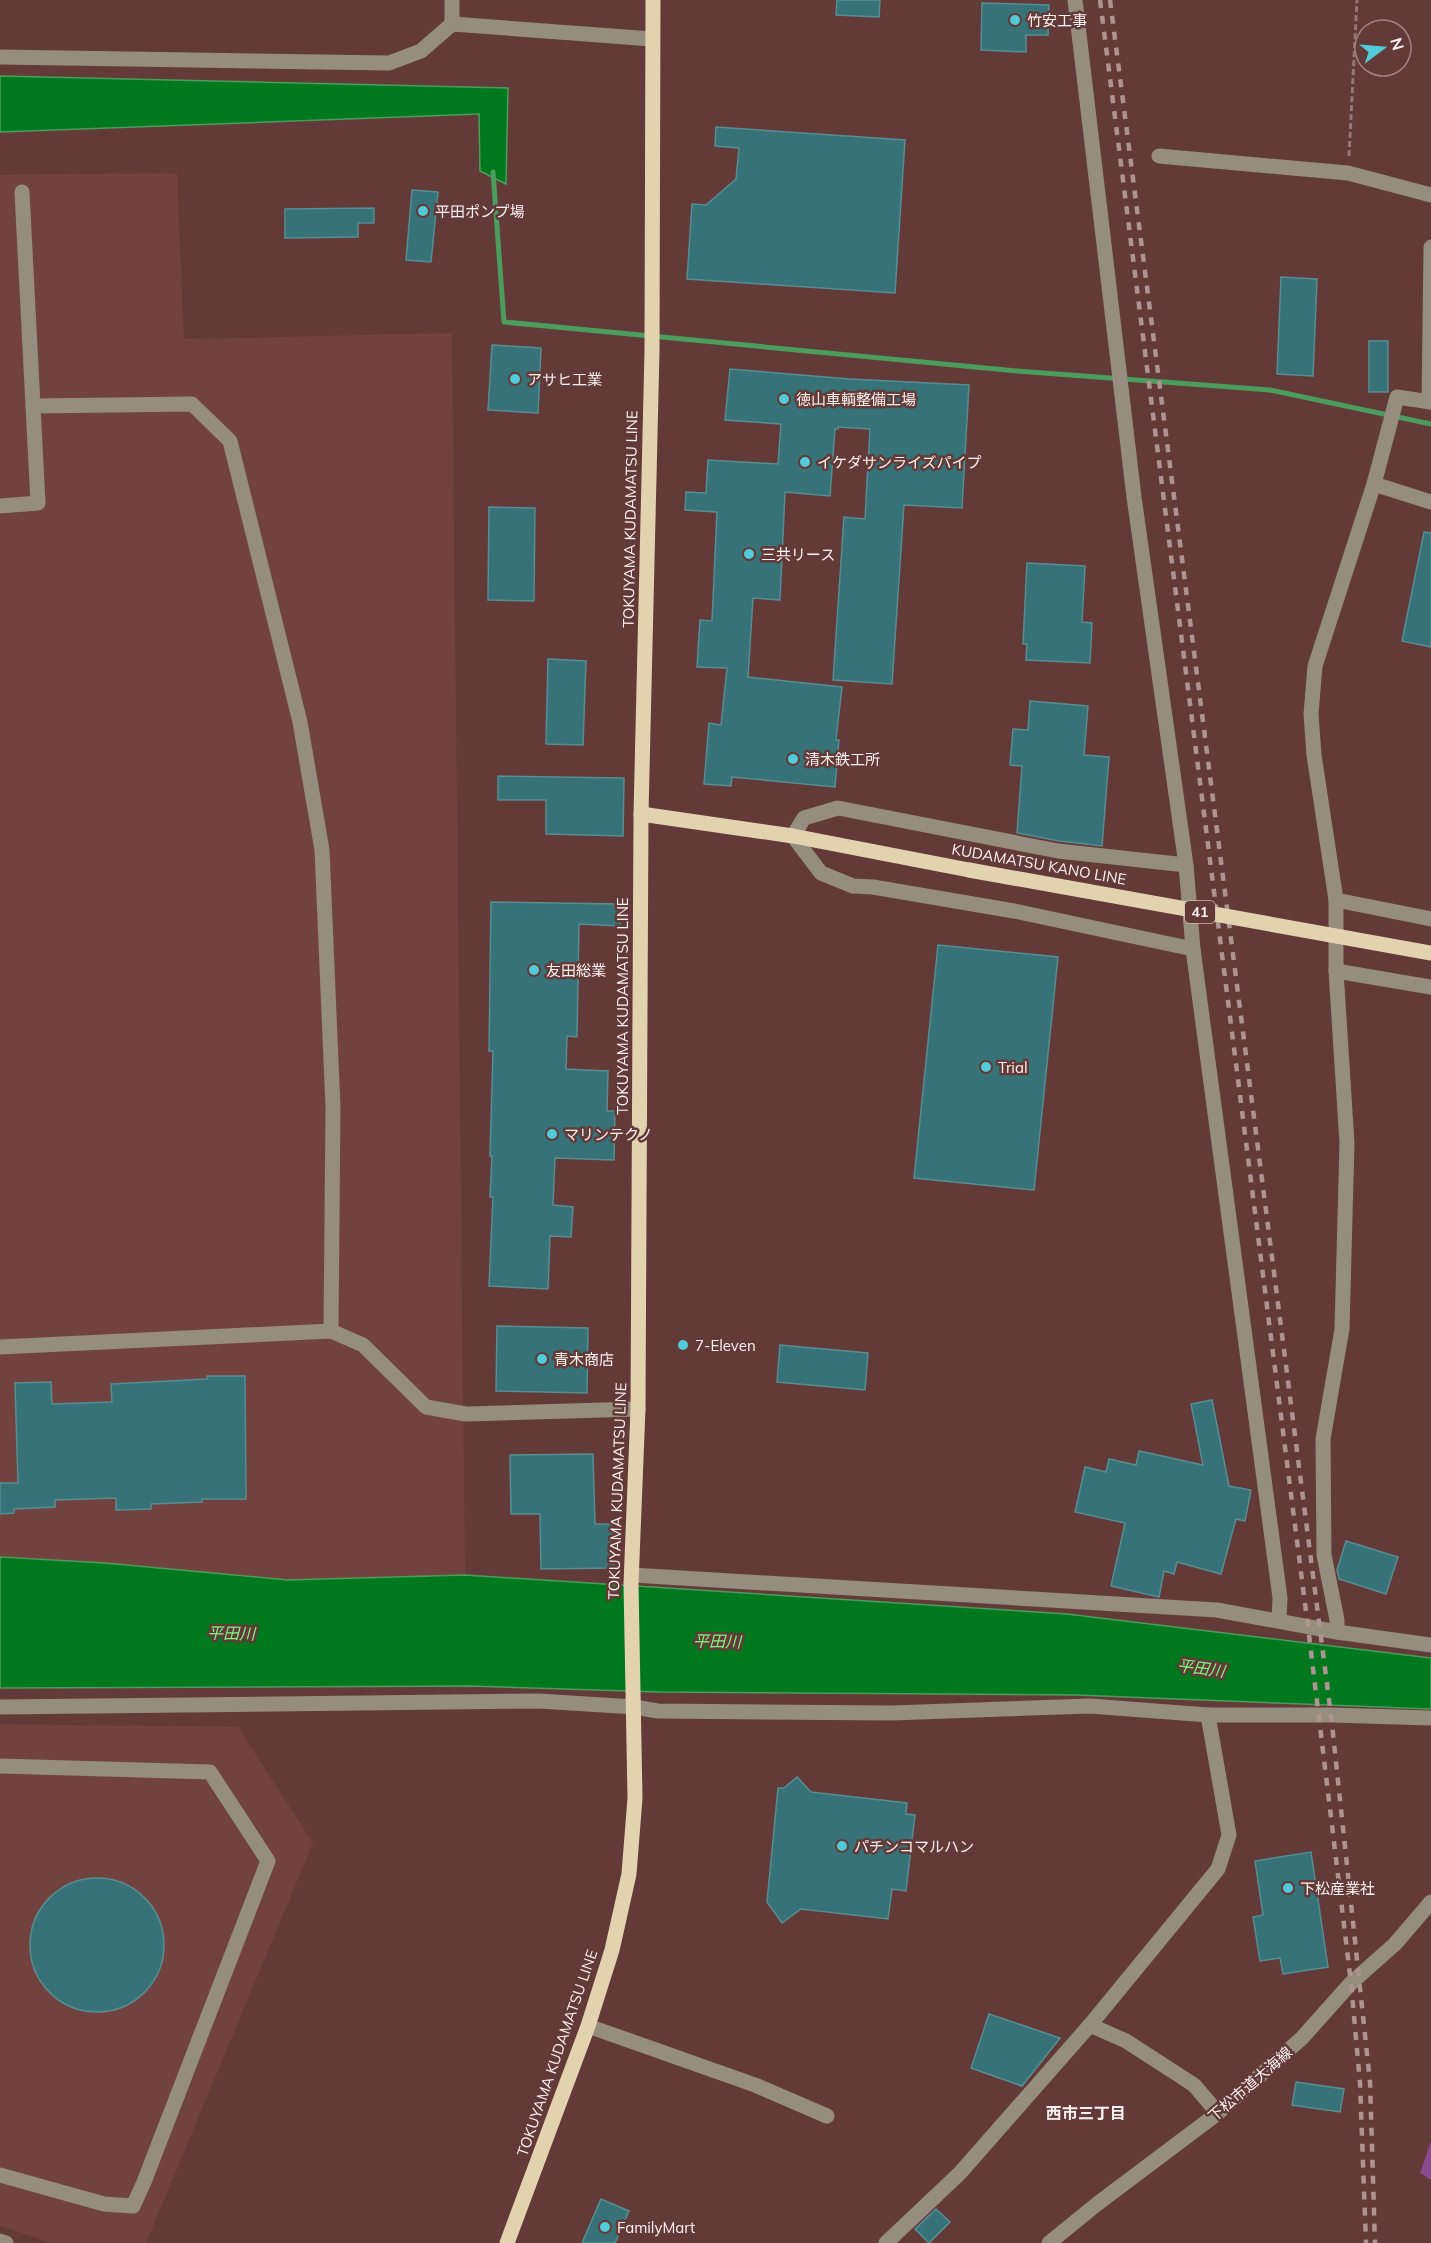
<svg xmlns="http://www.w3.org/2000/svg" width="1431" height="2243" viewBox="0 0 1431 2243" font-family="Mulish,'Noto Sans JP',sans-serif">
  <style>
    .built { fill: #72423e }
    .green { fill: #8c4a8f }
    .water { fill: #00781e; stroke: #4c9d5d; stroke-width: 1.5 }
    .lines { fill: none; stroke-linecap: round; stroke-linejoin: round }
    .stream { stroke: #4c9d5d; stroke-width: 5 }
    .building { fill: #377279; stroke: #588d93; stroke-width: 1.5 }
    .path { stroke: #947674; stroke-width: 3; stroke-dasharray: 6 3; stroke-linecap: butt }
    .minor { stroke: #958d7d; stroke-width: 15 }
    .major { stroke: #e2d2b0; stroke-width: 15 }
    .rail { stroke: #ad9492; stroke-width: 4.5; stroke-dasharray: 8 8; stroke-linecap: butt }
    .major-bridge { stroke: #e2d2b0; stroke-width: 15 }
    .poi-dot { fill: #52cbd8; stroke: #623a37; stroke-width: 2 }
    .labels { text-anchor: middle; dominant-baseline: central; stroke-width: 5; stroke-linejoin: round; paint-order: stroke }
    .shield { fill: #623a37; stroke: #cebbb9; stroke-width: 1.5 }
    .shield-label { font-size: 14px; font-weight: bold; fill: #fcf2f1 }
    .poi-label { font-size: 15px; fill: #fcf2f1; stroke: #623a37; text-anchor: start }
    .street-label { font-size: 15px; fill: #fcf2f1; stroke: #623a37 }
    .water-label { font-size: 16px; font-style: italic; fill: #7df686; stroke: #623a37 }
    .neighbourhood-label { font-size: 16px; font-weight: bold; fill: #fcf2f1; stroke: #623a37 }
  </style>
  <rect width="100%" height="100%" fill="#623a37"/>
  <g class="built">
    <path d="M177,173L184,339L452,333L465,1575L288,1580L105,1563L0,1557V175Z"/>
    <path d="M0,1724L238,1727L313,1843L146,2243H52L0,2226Z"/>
  </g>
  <path class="green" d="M1431,2141V2180L1420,2173Z"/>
  <g class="water">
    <path d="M0,76L508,88L506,184L480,171L479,114L0,132Z"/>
    <path d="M0,1557L105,1563L288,1580L465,1575L1067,1614L1431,1658V1709L1076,1695L660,1692L470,1686L0,1688Z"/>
  </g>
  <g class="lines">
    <path class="stream" d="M493,172L504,322L1017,371L1270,390L1431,424"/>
  </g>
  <g class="building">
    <path d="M837,0H880L879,17L836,15Z"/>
    <path d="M982,3L1049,5L1048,35H1026V52L981,50Z"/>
    <path d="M716,127L905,140L895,293L687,279L692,204L706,205L736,179L739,148L715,146Z"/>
    <path d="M412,190L438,192L431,262L406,260Z"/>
    <path d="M374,208V223H358V237L285,238V209Z"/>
    <path d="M1281,277L1317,279L1313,376L1277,374Z"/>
    <rect x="1369" y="341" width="19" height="51"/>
    <path d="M492,345L541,348L538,413L488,410Z"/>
    <path d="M730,369L850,379L969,385L962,508L904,505L892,684L833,680L844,517L865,519L870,429L838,427V429H835L830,496L785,492L780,600L753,598L748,677L842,687L836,740H839L835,787L732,777L731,786L704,784L709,723L721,725L727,668L697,667L700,620L712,621L717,512L685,510L686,492L706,493L708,460L778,464L781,424L725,420Z"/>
    <path d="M489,507L535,508L534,601L488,600Z"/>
    <path d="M1424,532L1431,533V647L1402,641Z"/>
    <path d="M1027,563L1085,566L1082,622L1092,623L1090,663L1026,660L1027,644H1023Z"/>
    <path d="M548,659L586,661L583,745L546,744Z"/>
    <path d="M1030,701L1088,706L1084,755L1109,757L1102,846L1059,841L1017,833L1022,766L1010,765L1013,729L1028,730Z"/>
    <path d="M498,776L624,778L623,836L546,834V800H498Z"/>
    <path d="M491,902L621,904L620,926L579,924L577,1037L567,1036L566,1069L608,1071L607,1111H615L614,1160L555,1158L553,1205L573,1207L571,1237L550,1236L548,1289L489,1286L493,1197H490L492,1156H490L493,1051H489Z"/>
    <path d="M938,945L1058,957L1034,1190L914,1178Z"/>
    <path d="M497,1326L588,1328L587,1393L496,1391Z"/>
    <path d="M780,1345L868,1353L865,1390L777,1382Z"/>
    <path d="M207,1376H245L246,1499H202V1502L151,1504V1509L116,1510V1498L55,1500V1507L14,1509V1513L0,1514V1483H18L15,1383L51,1382L52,1404L112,1402L111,1384L207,1379Z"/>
    <path d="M1212,1400L1229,1486L1251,1490L1245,1521L1236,1519L1221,1574L1177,1562L1174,1574L1164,1571L1159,1597L1111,1586L1125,1523L1075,1512L1085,1467L1106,1472L1109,1459L1136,1465L1139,1451L1203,1465L1191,1404Z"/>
    <path d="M593,1454L595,1524H613L614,1568L541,1569L540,1514H511L510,1455Z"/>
    <path d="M1346,1541L1398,1557L1386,1594L1339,1579L1337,1570Z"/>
    <path d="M797,1777L811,1792L907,1803L906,1814L915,1815L906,1891L892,1889L888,1919L801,1909L782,1923L767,1902L778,1788H784Z"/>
    <path d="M1311,1852L1328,1967L1283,1974L1280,1958L1260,1961L1253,1917L1263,1915L1255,1861Z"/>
    <circle cx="97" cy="1945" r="67"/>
    <path d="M989,2014L1060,2038L1022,2086L971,2068Z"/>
    <path d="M1296,2082L1344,2089L1340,2112L1292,2105Z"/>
    <path d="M601,2199L629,2211L615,2243H582Z"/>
    <path d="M936,2209L950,2222L929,2243L915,2229Z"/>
  </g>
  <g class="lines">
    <path class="path" d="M1349,156L1357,0"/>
    <g class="minor">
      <path d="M452,0V24"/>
      <path d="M1075,0L1134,497L1186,865L1193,949L1280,1598L1279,1620"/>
      <path d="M0,57L389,63L421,51L452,24L652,39"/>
      <path d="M1159,156L1348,173L1431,195"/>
      <path d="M1429,402L1431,247"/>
      <path d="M33,406L192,404L230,441L300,722L322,850L333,1107L331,1331"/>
      <path d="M1374,484L1431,502"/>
      <path d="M0,506L38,503L22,192"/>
      <path d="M1186,865L1058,851L838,808L804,818L793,836L821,873L853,886L873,887L1014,911L1193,949"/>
      <path d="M1336,900L1431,919"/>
      <path d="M1336,971L1431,987"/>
      <path d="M0,1347L331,1331L363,1345L426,1407L466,1414L638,1409"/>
      <path d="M632,1575L1217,1610L1337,1632L1431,1645"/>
      <path d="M1337,1632V1620L1324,1555L1323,1439L1342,1329L1347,1143L1336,971V900L1314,755L1311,714L1315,666L1374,484L1397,397L1431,402"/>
      <path d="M0,1707L539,1701L634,1707L658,1711L892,1713L1090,1706L1208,1715H1331L1431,1718"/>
      <path d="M0,1766L210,1772L268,1861L144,2182L133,2206L104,2204L0,2175"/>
      <path d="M1090,2025L1126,2041L1194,2085L1218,2113"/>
      <path d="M588,2026L755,2085L827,2116"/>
      <path d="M0,2241L6,2243"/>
      <path d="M886,2243L960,2173L1090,2025L1218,1869L1229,1835L1208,1715"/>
      <path d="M1049,2243L1097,2204L1218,2113L1302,2038L1351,1983L1395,1944L1431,1902"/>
    </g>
    <g class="major">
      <path d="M641,814L793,836L969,870"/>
      <path d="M507,2243L588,2026L612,1950L629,1874L635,1798L631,1584L638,1409L641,814L652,351L653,0"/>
    </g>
    <g class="rail">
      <path d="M1100,0L1308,1627L1351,1983L1360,2083L1366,2243"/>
      <path d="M1110,0L1331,1715L1370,2082L1375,2243"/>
    </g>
    <path class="major-bridge" d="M969,870L1431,953"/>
  </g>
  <g class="poi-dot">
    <circle cx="1015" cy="20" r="6"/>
    <circle cx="423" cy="211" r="6"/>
    <circle cx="515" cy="379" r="6"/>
    <circle cx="784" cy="399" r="6"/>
    <circle cx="805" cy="462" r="6"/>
    <circle cx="749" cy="554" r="6"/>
    <circle cx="793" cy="759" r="6"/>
    <circle cx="534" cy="970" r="6"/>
    <circle cx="986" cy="1067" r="6"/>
    <circle cx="552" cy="1134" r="6"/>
    <circle cx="683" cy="1345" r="6"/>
    <circle cx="542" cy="1359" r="6"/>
    <circle cx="842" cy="1846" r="6"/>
    <circle cx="1288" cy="1888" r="6"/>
    <circle cx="605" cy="2227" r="6"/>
  </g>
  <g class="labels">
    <rect class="shield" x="1185" y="901" width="30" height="22" rx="4.5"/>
    <g class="shield-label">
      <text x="1200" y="912">41</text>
    </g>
    <g class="poi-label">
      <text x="1027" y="20">竹安工事</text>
      <text x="435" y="211">平田ポンプ場</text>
      <text x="527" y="379">アサヒ工業</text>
      <text x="796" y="399">徳山車輌整備工場</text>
      <text x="817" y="462">イケダサンライズパイプ</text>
      <text x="761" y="554">三共リース</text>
      <text x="805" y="759">清木鉄工所</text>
      <text x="546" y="970">友田総業</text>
      <text x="998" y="1067">Trial</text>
      <text x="564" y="1134">マリンテクノ</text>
      <text x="695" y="1345">7-Eleven</text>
      <text x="554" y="1359">青木商店</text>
      <text x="854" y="1846">パチンコマルハン</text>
      <text x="1300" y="1888">下松産業社</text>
      <text x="617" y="2227">FamilyMart</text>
    </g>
    <g class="street-label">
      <text transform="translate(630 519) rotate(-89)">TOKUYAMA KUDAMATSU LINE</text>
      <text transform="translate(1039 864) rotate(10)">KUDAMATSU KANO LINE</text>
      <text transform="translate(622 1006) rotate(-90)">TOKUYAMA KUDAMATSU LINE</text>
      <text transform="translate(617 1491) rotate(-88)">TOKUYAMA KUDAMATSU LINE</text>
      <text transform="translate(557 2053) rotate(-71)">TOKUYAMA KUDAMATSU LINE</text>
      <text transform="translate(1250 2084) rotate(-41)">下松市道大海線</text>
    </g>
    <g class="water-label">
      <text transform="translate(231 1633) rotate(1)">平田川</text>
      <text transform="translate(717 1641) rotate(1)">平田川</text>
      <text transform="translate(1201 1668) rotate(8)">平田川</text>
    </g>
    <g class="neighbourhood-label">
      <text x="1086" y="2113">西市三丁目</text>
    </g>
  </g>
  <g transform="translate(1383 48) rotate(74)"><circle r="28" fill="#623a37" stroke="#a08481" stroke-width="1.5"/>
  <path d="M0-4.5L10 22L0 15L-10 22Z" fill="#52cbd8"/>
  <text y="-9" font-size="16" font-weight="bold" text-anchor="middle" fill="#fcf2f1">N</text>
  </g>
</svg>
